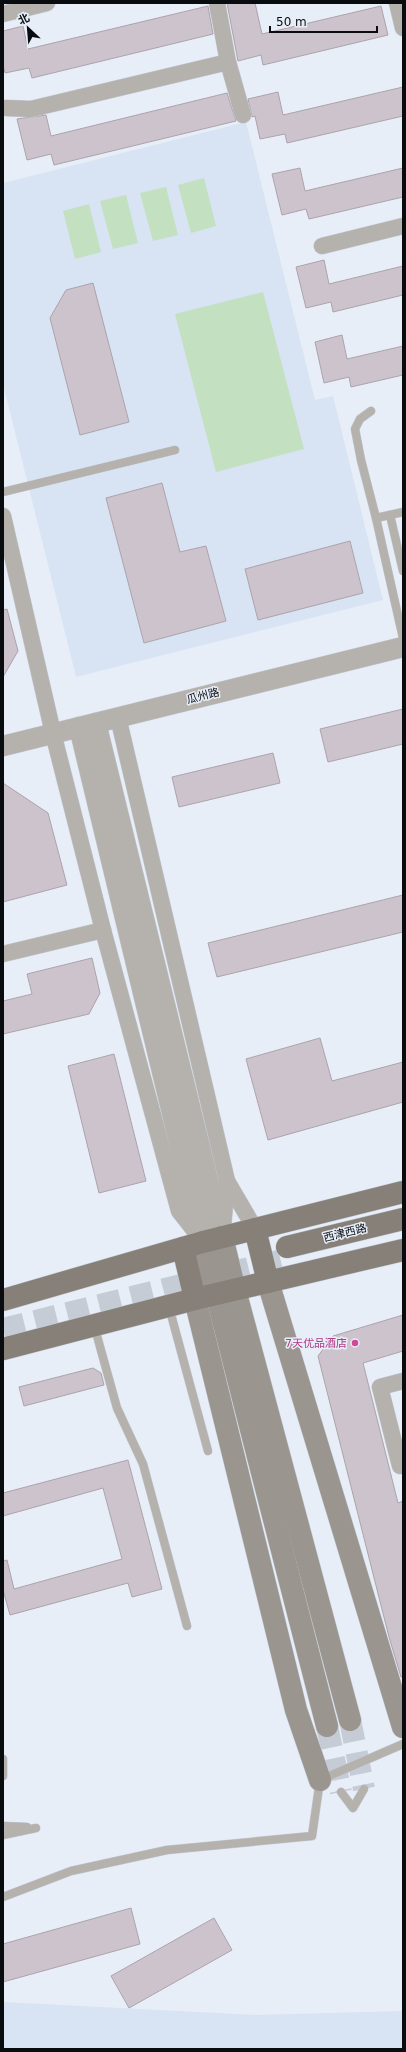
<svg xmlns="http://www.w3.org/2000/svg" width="406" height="2052" viewBox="0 0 406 2052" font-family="'DejaVu Sans','Noto Sans SC',sans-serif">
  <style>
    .built { fill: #d8e3f3 }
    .green { fill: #c3e1c0 }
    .building { fill: #cdc3cc; stroke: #aca3ac }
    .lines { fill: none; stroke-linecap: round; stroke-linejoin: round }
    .secondary-tunnel { stroke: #c6ccd5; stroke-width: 22; stroke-dasharray: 22 11; stroke-linecap: butt }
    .primary-tunnel { stroke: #c6ccd5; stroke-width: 22; stroke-dasharray: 22 11; stroke-linecap: butt }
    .service-casing { stroke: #c3cad3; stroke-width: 9 }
    .minor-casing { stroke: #c3cad3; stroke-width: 17 }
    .tertiary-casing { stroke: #c3cad3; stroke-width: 21 }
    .secondary-casing { stroke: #c3cad3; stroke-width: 23 }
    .primary-casing { stroke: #c3cad3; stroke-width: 23 }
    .service { stroke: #b5b2ae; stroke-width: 8 }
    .minor { stroke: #b5b2ae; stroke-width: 16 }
    .tertiary { stroke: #b5b2ae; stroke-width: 20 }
    .secondary { stroke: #9a958f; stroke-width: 22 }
    .primary { stroke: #868079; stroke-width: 22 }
    .hotel-dot { fill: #d1479c; stroke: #e7eef8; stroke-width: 1.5 }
    .labels { text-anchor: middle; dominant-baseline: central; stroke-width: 3; stroke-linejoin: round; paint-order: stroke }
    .street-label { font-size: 11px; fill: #090c0f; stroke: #e7eef8 }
    .hotel-label { font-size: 11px; fill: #b23c85; stroke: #e7eef8; text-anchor: end }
  </style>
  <rect width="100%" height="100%" fill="#e7eef8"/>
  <g class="built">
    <path d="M246,122L315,400L333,396L383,600L76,677L3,384V183Z"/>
    <path d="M3,2002L256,2015L403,2011V2049H3Z"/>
  </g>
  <g class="green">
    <path d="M204,178L216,226L191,233L178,185Z"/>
    <path d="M166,187L178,235L153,241L140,193Z"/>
    <path d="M126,195L138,243L113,249L100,201Z"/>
    <path d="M89,204L101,252L75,259L63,211Z"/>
    <path d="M263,292L304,449L216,472L175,314Z"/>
  </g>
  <g class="building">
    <path d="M227,3H255L262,34L381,6L388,35L263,65L261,55L238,61Z"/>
    <path d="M208,6L213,34L32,78L29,68L5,73L3,65V31L23,26L28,49Z"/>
    <path d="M403,87V116L287,143L285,134L260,139L255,116L252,117L248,99L278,92L283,115Z"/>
    <path d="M227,93L236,121L54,165L51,154L27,160L17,119L46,115L51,136Z"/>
    <path d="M300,168L305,191L403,168V197L309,219L306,209L282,215L272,174Z"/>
    <path d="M324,260L329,284L403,266V295L333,312L331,302L306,308L296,267Z"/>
    <path d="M93,283L129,422L80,435L50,318L66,290Z"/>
    <path d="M342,335L347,359L403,346V375L351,387L349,377L324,383L315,342Z"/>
    <path d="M162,483L180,552L206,546L226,621L144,643L106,498Z"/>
    <path d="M350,541L363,593L258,620L245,569Z"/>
    <path d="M7,609L18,651L3,677V610Z"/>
    <path d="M403,709V744L328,762L320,729Z"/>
    <path d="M273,753L280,783L179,807L172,777Z"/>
    <path d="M3,783L48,813L67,885L3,902Z"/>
    <path d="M403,895V932L217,977L208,943Z"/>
    <path d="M92,958L100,993L89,1014L3,1034V1001L32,994L27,974Z"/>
    <path d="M320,1038L332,1081L403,1062V1102L268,1140L246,1059Z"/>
    <path d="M114,1054L146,1181L99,1193L68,1066Z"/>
    <path d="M403,1315V1351L363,1363L398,1503L403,1501V1677H401L389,1637L318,1356L333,1336Z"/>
    <path d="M93,1368L101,1373L104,1385L24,1406L19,1387Z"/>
    <path d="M128,1460L162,1589L132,1597L128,1583L10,1615L3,1590V1561L7,1560L14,1589L122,1559L103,1488L3,1516V1493Z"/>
    <path d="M131,1908L140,1944L3,1982V1944Z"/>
    <path d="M214,1918L232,1950L129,2008L111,1976Z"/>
  </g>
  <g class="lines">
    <g class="secondary-tunnel">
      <path d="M350,1720L364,1789"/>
      <path d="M327,1726L341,1792"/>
    </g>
    <path class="primary-tunnel" d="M3,1329L290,1258"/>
    <g class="service-casing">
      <g id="service">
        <path d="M371,411L360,419L355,429L361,460L376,518L403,638"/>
        <path d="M3,492L175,450"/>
        <path d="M390,515L403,571"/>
        <path d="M376,518L403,512"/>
        <path d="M169,1307L208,1451"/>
        <path d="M94,1325L117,1408L143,1464L187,1626"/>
        <path d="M3,1759V1776"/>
        <path d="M341,1792L353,1808L364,1789"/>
        <path d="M3,1826L27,1827"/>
        <path d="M3,1835L36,1828"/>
        <path d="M3,1897L71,1871L167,1850L312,1836L320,1780L403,1744"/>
      </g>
    </g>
    <g class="minor-casing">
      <g id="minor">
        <path d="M217,3L228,62L243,115"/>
        <path d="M397,3L403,28"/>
        <path d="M3,14L47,3"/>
        <path d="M6,108L31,109L228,62"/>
        <path d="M322,246L403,226"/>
        <path d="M3,516L53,733L103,930L179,1211L201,1239"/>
        <path d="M118,717L227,1181L223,1228"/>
        <path d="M3,954L103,930"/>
        <path d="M227,1181L255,1229"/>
        <path d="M403,1381L380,1387L400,1466L403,1465"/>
      </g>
    </g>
    <g class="tertiary-casing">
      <g id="tertiary">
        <path d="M96,723L222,1237"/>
        <path d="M79,727L203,1242"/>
        <path d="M3,746L403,647"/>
      </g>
    </g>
    <g class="secondary-casing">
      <g id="secondary">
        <path d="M222,1237L235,1290L350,1720"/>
        <path d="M203,1242L327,1726"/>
        <path d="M268,1282L403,1727"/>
        <path d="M195,1299L296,1710L320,1780"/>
      </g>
    </g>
    <g class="primary-casing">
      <g id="primary">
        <path d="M255,1229L268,1282"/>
        <path d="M287,1247L403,1219"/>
        <path d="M183,1248L195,1299"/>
        <path d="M3,1300L203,1242L403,1192"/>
        <path d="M3,1349L195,1299L403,1250"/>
      </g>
    </g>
    <use href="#service" class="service"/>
    <use href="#minor" class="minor"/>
    <use href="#tertiary" class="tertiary"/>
    <use href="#secondary" class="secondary"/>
    <use href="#primary" class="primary"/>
  </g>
  <circle class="hotel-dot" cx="355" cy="1343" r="4"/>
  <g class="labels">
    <g class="street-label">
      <text transform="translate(203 696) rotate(-14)">瓜州路</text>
      <text transform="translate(345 1233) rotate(-14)">西津西路</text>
    </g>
    <g class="hotel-label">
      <text x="347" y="1343">7天优品酒店</text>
    </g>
  </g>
  <rect width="406" height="2052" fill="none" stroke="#090c0f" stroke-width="8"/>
  <g transform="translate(28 28) rotate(334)" stroke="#e7eef8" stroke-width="3" paint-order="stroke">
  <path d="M0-3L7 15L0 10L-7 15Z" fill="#090c0f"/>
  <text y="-6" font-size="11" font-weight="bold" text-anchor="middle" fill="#090c0f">北</text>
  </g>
  <path d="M270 26v6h107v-6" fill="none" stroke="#090c0f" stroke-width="2"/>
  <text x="276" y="26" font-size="12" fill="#090c0f" stroke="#e7eef8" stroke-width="3" paint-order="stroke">50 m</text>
</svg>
